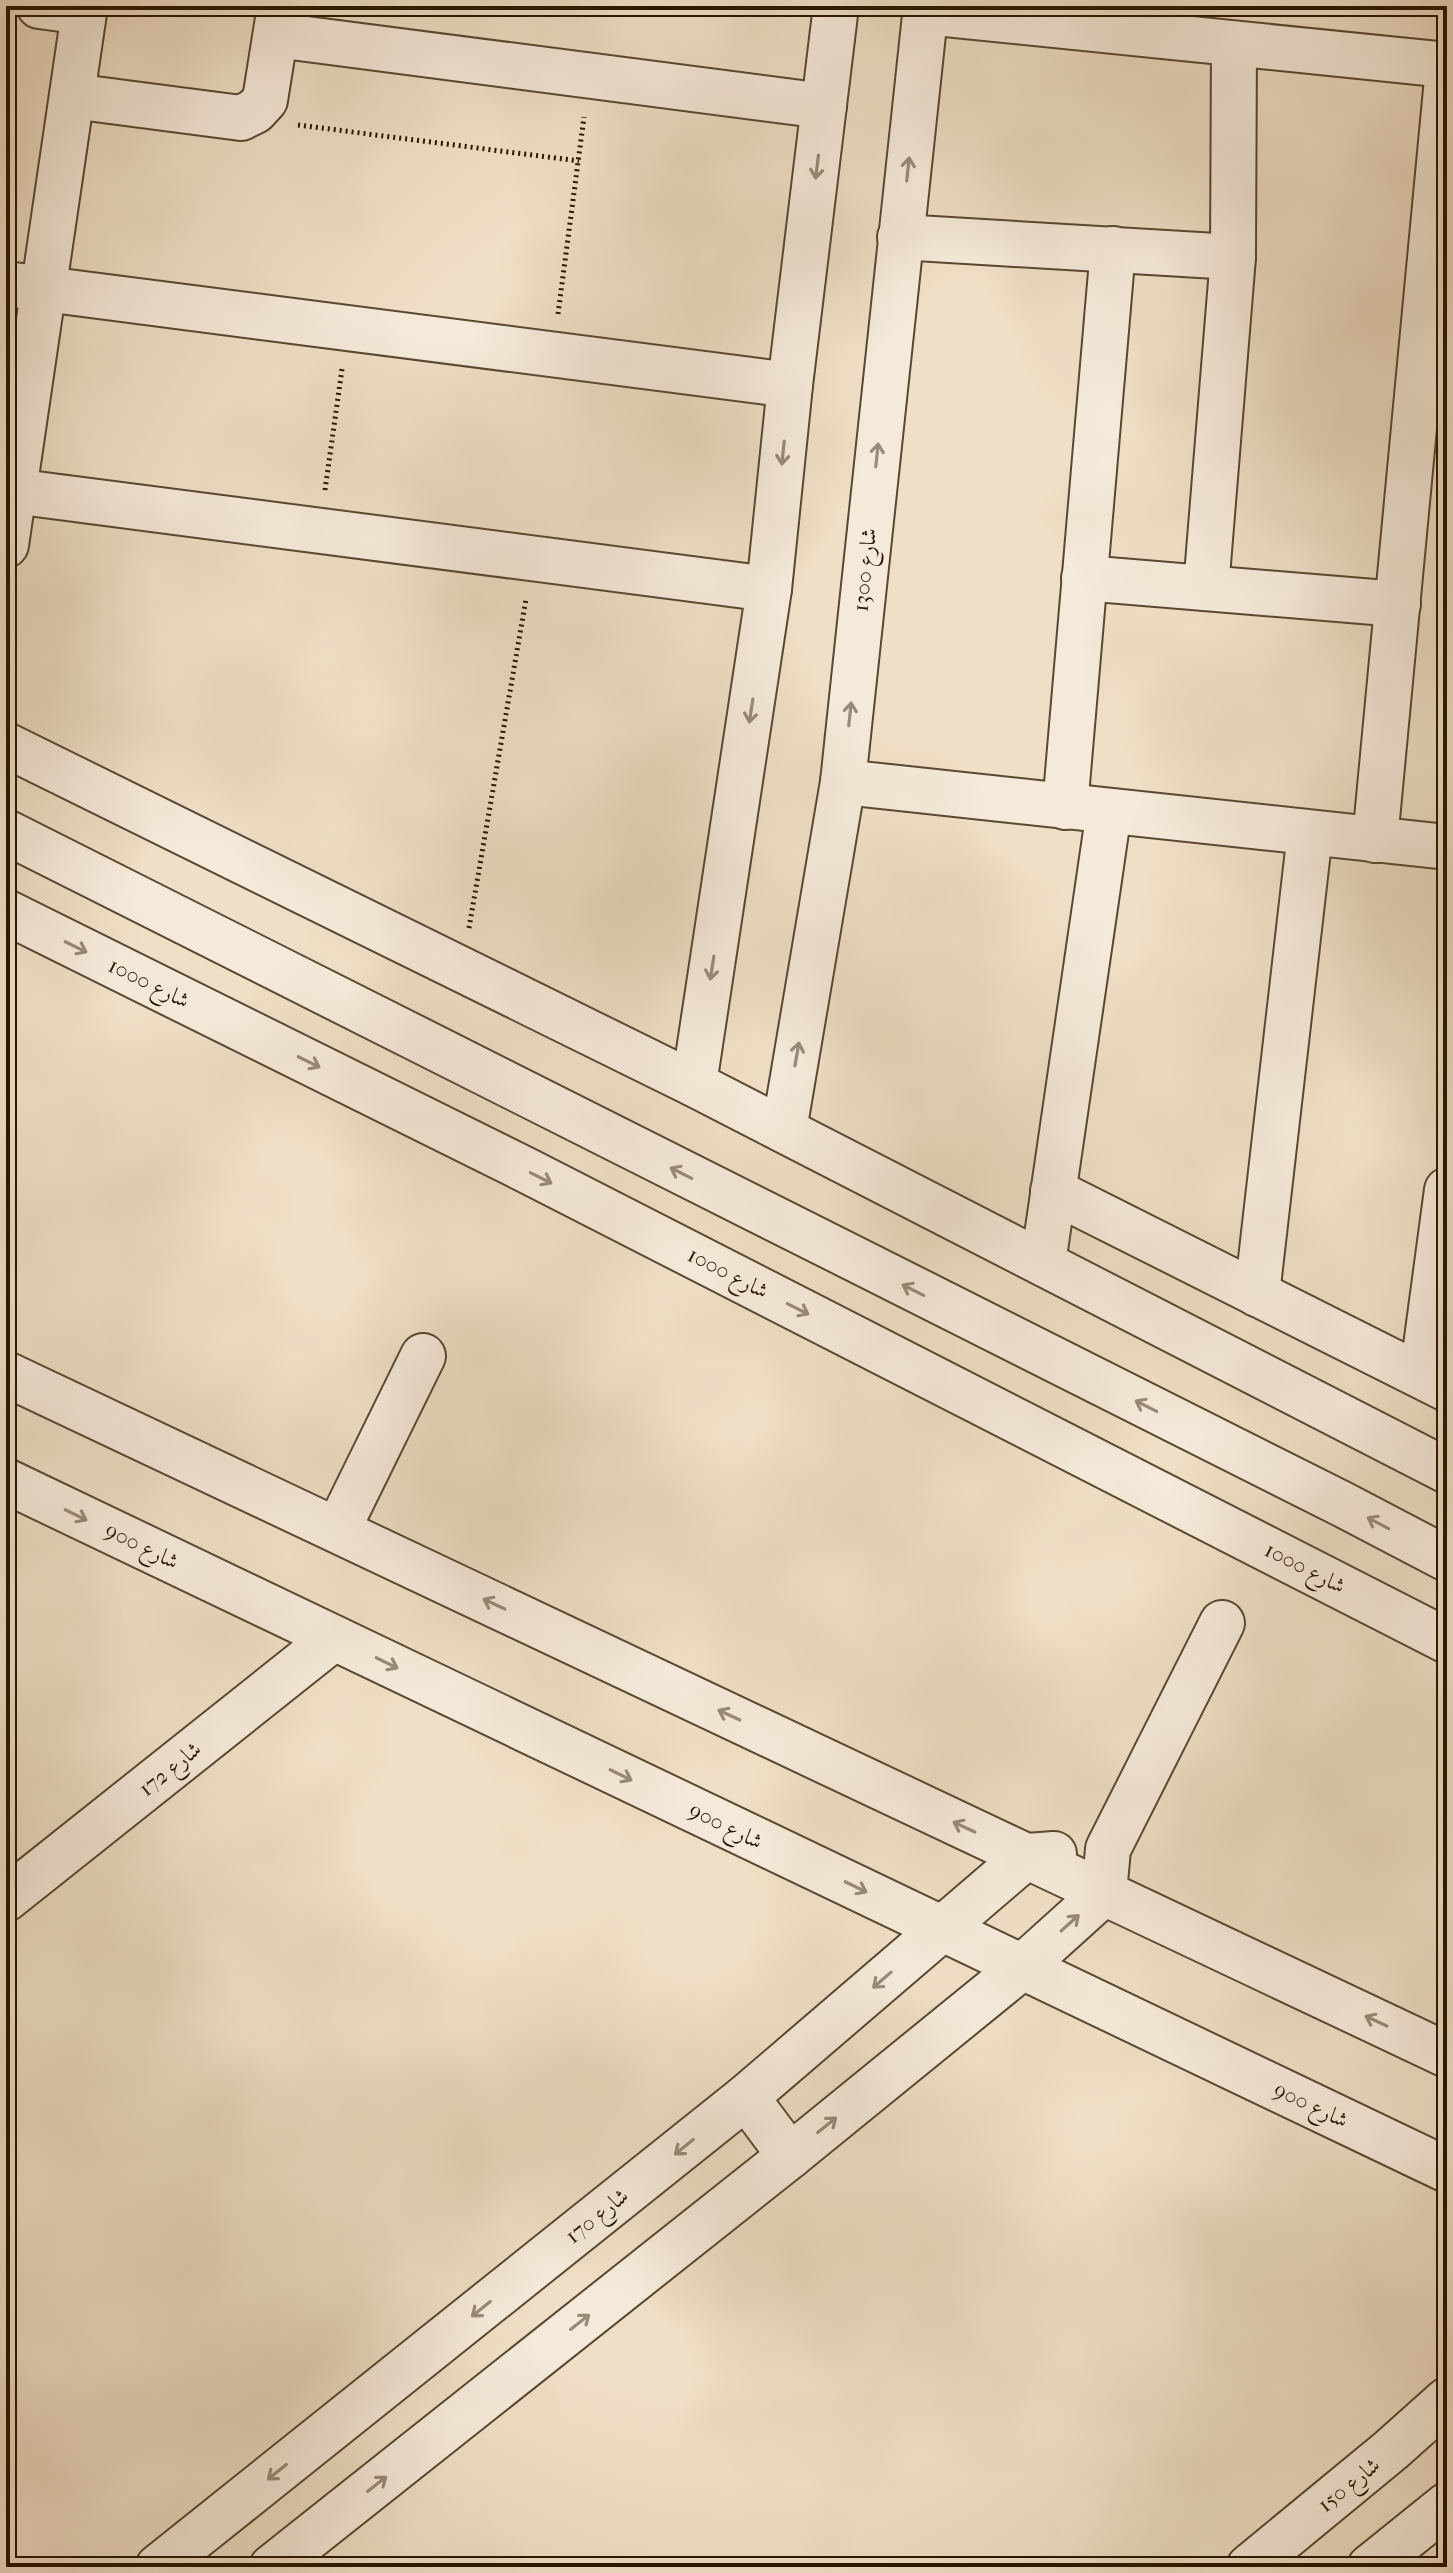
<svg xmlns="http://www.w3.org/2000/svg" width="1453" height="2573" viewBox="0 0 1453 2573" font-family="'IM FELL French Canon',Amiri,serif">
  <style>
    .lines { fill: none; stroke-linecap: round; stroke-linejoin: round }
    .minor-casing { stroke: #594832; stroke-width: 48 }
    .path { stroke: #271600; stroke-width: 5; stroke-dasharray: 2 4; stroke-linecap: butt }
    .minor { stroke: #f5eada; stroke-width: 44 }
    .oneway { stroke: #988b78 }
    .labels { text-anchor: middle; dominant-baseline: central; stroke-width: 6; stroke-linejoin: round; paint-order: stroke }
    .street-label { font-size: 22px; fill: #271600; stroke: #f5eada }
  </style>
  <rect width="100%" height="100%" fill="#efdfc6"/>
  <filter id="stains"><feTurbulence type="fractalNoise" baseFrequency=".0025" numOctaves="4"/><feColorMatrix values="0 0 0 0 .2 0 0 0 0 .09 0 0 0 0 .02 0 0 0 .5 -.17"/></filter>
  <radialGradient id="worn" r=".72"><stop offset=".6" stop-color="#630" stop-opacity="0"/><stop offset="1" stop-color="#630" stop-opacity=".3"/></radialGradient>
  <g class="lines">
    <g class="minor-casing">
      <g id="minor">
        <path d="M39,6L84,12"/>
        <path d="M926,12L1447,65"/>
        <path d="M276,35L824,106"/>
        <path d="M72,96L241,118L255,111L265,100L280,6"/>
        <path d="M900,237L1233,257"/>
        <path d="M6,284L790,385"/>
        <path d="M13,491L769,589"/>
        <path d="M6,545L85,6"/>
        <path d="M1084,578L1398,604"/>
        <path d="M1206,588L1233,257L1234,44"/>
        <path d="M6,745L694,1084L1447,1471"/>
        <path d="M843,782L1447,847"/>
        <path d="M1065,807L1113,249"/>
        <path d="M6,832L1342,1504L1447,1559"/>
        <path d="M1375,840L1447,79"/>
        <path d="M6,912L526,1170L1447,1641"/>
        <path d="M694,1084L769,589L790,385L836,6"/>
        <path d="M784,1130L843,782L926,6"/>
        <path d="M1053,1191L1447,1389"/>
        <path d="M1043,1263L1109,811"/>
        <path d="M1257,1294L1310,833"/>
        <path d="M6,1374L1447,2055"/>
        <path d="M1422,1376L1447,1190"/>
        <path d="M6,1481L1447,2170"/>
        <path d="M338,1529L423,1356"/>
        <path d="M6,1899L334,1638"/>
        <path d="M746,2097L790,2156"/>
        <path d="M158,2567L746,2097L1027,1856L1054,1854"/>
        <path d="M272,2567L790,2156L1021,1968L1104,1893L1108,1849L1222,1623"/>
        <path d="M1249,2567L1391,2450L1447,2400"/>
        <path d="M1370,2567L1447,2505"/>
      </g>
    </g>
    <g class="path">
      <path d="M298,125L579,161"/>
      <path d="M558,314L584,117"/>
      <path d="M325,490L342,369"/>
      <path d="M469,928L526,599"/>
    </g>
    <use href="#minor" class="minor"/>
  </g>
  <defs><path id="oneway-shaft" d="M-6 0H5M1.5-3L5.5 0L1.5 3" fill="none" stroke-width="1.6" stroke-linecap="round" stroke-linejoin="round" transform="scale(2)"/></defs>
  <g class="oneway">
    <use href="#oneway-shaft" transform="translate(817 167) rotate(97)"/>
    <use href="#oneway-shaft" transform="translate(908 169) rotate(-84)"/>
    <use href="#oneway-shaft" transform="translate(783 453) rotate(96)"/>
    <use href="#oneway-shaft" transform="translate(877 455) rotate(-84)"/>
    <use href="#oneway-shaft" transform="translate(751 711) rotate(99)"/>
    <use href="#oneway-shaft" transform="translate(850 714) rotate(-84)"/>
    <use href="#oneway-shaft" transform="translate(76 947) rotate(26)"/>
    <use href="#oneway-shaft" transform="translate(712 968) rotate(99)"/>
    <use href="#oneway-shaft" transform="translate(797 1054) rotate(-80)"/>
    <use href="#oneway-shaft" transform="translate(309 1062) rotate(26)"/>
    <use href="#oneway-shaft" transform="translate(681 1173) rotate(-153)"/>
    <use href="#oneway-shaft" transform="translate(541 1178) rotate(27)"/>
    <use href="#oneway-shaft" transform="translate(913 1290) rotate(-153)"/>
    <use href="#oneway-shaft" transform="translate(798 1309) rotate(27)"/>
    <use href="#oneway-shaft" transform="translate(1146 1406) rotate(-153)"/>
    <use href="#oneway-shaft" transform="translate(76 1515) rotate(26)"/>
    <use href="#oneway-shaft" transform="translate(1378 1523) rotate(-152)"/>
    <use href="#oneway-shaft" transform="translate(494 1604) rotate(-155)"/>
    <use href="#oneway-shaft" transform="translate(387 1663) rotate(26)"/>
    <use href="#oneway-shaft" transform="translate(729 1715) rotate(-155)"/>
    <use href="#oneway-shaft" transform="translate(621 1775) rotate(26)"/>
    <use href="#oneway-shaft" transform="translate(964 1827) rotate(-155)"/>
    <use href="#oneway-shaft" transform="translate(856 1887) rotate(26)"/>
    <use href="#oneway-shaft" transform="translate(1070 1923) rotate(-42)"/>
    <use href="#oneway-shaft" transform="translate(882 1980) rotate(139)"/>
    <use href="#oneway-shaft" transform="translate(1376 2021) rotate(-155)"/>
    <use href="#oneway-shaft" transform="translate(827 2125) rotate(-39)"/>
    <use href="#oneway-shaft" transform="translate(684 2147) rotate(141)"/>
    <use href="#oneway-shaft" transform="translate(481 2309) rotate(141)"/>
    <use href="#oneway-shaft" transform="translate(580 2322) rotate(-38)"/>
    <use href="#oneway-shaft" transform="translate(277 2472) rotate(141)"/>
    <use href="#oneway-shaft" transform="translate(377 2484) rotate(-38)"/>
  </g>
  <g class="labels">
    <g class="street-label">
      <text transform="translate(865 570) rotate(-84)">شارع 1300</text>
      <text transform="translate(149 983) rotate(26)">شارع 1000</text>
      <text transform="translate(728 1273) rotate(27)">شارع 1000</text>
      <text transform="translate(142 1546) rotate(26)">شارع 900</text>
      <text transform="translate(1305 1568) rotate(27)">شارع 1000</text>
      <text transform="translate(170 1769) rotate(-39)">شارع 172</text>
      <text transform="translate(726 1826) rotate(26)">شارع 900</text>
      <text transform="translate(1311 2105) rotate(25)">شارع 900</text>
      <text transform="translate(597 2216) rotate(-39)">شارع 170</text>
      <text transform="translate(1349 2485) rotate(-39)">شارع 150</text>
    </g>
  </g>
  <rect width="1453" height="2573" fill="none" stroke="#efdfc6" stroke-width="32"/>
  <rect x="8" y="8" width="1437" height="2557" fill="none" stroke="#271600" stroke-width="4"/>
  <rect x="16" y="16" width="1421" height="2541" fill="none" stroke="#271600" stroke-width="2"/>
  <rect width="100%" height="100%" filter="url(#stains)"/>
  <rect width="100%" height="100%" fill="url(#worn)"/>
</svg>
